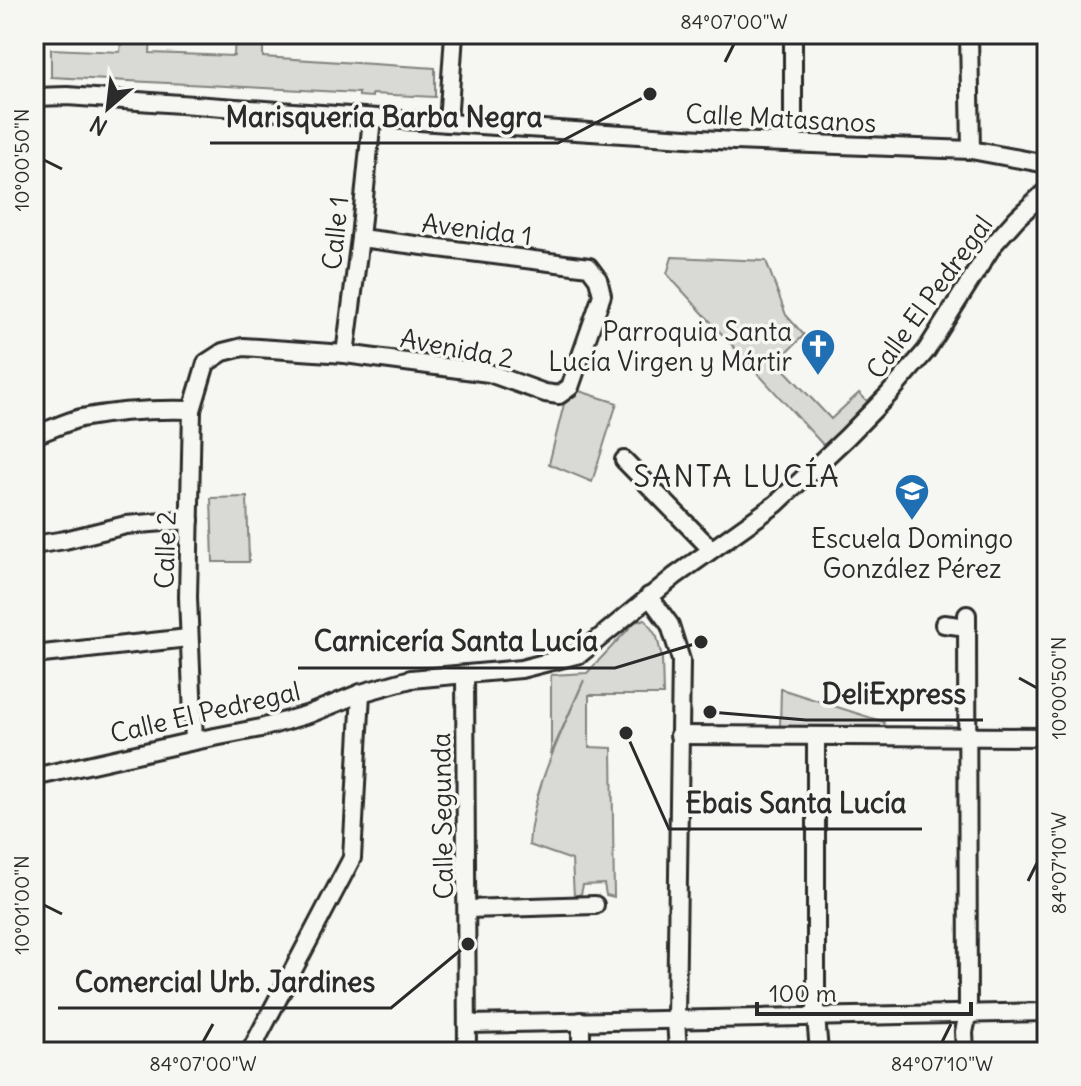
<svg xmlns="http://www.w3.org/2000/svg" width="1081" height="1086" viewBox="0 0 1081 1086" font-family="Delius,sans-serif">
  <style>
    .green { fill: #d9d9d5; stroke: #828280; stroke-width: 2 }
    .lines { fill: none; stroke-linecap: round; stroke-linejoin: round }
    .street-casing { stroke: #2b2b2b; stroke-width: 22 }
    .street { stroke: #f6f6f2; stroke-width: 16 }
    .ticks { fill: none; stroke: #2b2b2b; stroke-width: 3 }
    .labels { text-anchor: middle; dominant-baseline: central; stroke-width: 7; stroke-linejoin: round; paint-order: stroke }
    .street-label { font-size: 26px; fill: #2b2b2b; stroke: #f6f6f2 }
    .poi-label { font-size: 26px; fill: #2b2b2b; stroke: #f6f6f2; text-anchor: end }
    .quarter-label { font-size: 30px; letter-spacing: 2px; fill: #2b2b2b; stroke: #f6f6f2 }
    .leader { fill: none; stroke: #2b2b2b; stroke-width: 3 }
    .callout-dot { fill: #2b2b2b; stroke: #f6f6f2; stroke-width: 3 }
    .callout-label { font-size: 28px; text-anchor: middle; font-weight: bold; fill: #2b2b2b; stroke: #f6f6f2; stroke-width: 7; stroke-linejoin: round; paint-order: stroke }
    .neatline { fill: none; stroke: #2b2b2b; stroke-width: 3 }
    .ticks-label { font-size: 20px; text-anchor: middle; fill: #2b2b2b }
  </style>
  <rect width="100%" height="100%" fill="#f6f6f2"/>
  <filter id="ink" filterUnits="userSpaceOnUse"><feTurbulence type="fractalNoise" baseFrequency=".0125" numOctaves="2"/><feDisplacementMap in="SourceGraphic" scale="16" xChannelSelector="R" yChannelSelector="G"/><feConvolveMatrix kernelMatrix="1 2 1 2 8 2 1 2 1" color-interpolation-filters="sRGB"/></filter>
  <g filter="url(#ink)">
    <g class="green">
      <path d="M122,34H151L150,53L234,56L235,34H263V57L435,68V97L372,94V97L359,96V93L51,77V49L120,52Z"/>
      <path d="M672,257L766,261L786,315L804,335L777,362L831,419L859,393L871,405L826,448L667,274Z"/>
      <path d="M576,390L617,403L592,482L549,464L565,400Z"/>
      <path d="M247,497L249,562H213L211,498Z"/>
      <path d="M645,619L657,637L662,658L663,695H589V747L612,748L614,897L606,895L604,884L583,885L581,894L574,896L572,860L529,845C532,788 562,733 584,680L551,754V675L587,673L635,622Z"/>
      <path d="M781,689L884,722L885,729L780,727Z"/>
    </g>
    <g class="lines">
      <g class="street-casing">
        <g id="street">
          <path d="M969,34L971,150"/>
          <path d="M34,97L67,96L448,123L734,141L971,150L1047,164"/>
          <path d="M448,123L454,34"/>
          <path d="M793,143V34"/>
          <path d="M345,354L360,238L372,118"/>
          <path d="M34,435C50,430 65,422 81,418C117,411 156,409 192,410"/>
          <path d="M624,460L711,549"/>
          <path d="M34,545L65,540L126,525L190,520"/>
          <path d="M649,596L670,625L681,660L676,1019L678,1052"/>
          <path d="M944,624L967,627"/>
          <path d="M34,655L188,638"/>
          <path d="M465,675L467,1052"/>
          <path d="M679,735L1047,737"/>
          <path d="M816,736V1016L819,1052"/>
          <path d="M194,741L188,597L192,410L206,363L223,352L243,347L345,354L489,373L545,393L559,395L570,387L602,295L598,279L589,267L360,238"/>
          <path d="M34,777L194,741L261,728L309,714L361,693L411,679L521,669L580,654L675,576L776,504L847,437L889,394L926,351L993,245L1017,218L1047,190"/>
          <path d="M467,909L595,905"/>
          <path d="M467,1024L1047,1012"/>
          <path d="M250,1052L352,858L361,693"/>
          <path d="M581,1052V1021"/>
          <path d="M965,1052L964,1032L968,1014L967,615"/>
        </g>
      </g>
      <use href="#street" class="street"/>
    </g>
  </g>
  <path class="ticks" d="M725,62L734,44M44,160L62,169M1019,678L1037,688M1028,881L1037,863M44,905L62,914M203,1042L213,1024M942,1042L951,1024"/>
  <defs>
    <g id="church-pin" transform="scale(1.8)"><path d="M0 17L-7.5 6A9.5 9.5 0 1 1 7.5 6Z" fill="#1f6fb2" stroke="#f6f6f2"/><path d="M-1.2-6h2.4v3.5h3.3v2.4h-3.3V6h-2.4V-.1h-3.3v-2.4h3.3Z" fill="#fff"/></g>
    <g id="school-pin" transform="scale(1.8)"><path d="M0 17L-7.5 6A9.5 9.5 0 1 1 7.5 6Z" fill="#1f6fb2" stroke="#f6f6f2"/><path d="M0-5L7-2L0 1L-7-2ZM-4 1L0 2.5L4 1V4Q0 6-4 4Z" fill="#fff"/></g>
  </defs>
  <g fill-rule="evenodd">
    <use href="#church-pin" x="818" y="346"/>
    <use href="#school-pin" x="912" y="491"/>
  </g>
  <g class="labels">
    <g class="street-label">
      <text transform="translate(781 118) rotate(3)">Calle Matasanos</text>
      <text transform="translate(477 229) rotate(7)">Avenida 1</text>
      <text transform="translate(335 233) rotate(-84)">Calle 1</text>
      <text transform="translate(929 297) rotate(-54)">Calle El Pedregal</text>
      <text transform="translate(457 348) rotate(11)">Avenida 2</text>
      <text transform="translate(165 550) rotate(-88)">Calle 2</text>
      <text transform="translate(205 712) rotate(-13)">Calle El Pedregal</text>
      <text transform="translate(442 816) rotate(-91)">Calle Segunda</text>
    </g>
    <g class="poi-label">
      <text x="792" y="331">Parroquia Santa<tspan x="792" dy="30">Lucía Virgen y Mártir</tspan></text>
      <text x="912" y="538" text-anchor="middle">Escuela Domingo<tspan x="912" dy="30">González Pérez</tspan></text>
    </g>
    <g class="quarter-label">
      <text x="737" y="476">SANTA LUCÍA</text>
    </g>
  </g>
  <path class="leader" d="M650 94L558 143H210M701 642L615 668H298M710 712L806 720H983M626 733L669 829H922M468 944L391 1008H58"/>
  <g class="callout-dot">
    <circle cx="650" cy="94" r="8"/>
    <circle cx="701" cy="642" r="8"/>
    <circle cx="710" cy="712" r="8"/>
    <circle cx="626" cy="733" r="8"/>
    <circle cx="468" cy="944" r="8"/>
  </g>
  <g class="callout-label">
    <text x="384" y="127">Marisquería Barba Negra</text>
    <text x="456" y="651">Carnicería Santa Lucía</text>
    <text x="894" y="704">DeliExpress</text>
    <text x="796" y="813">Ebais Santa Lucía</text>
    <text x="225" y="992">Comercial Urb. Jardines</text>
  </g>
  <rect width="1081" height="1086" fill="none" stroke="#f6f6f2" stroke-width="88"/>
  <g transform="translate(108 108) rotate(208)" stroke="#f6f6f2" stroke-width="6" paint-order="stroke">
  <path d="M0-6L14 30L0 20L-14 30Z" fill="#2b2b2b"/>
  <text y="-12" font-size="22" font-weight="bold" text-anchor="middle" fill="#2b2b2b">N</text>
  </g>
  <path d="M757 1002v12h214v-12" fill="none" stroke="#2b2b2b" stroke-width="4"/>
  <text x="769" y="1002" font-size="24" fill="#2b2b2b" stroke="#f6f6f2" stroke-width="6" paint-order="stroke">100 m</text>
  <rect x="44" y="44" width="993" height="998" class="neatline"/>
  <g class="ticks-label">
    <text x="734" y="29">84°07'00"W</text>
    <text transform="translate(22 160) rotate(-90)" y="7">10°00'50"N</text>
    <text transform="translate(1059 688) rotate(-90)" y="7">10°00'50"N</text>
    <text transform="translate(1059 863) rotate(-90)" y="7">84°07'10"W</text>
    <text transform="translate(22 905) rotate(-90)" y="7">10°01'00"N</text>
    <text x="203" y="1071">84°07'00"W</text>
    <text x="942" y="1071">84°07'10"W</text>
  </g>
</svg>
